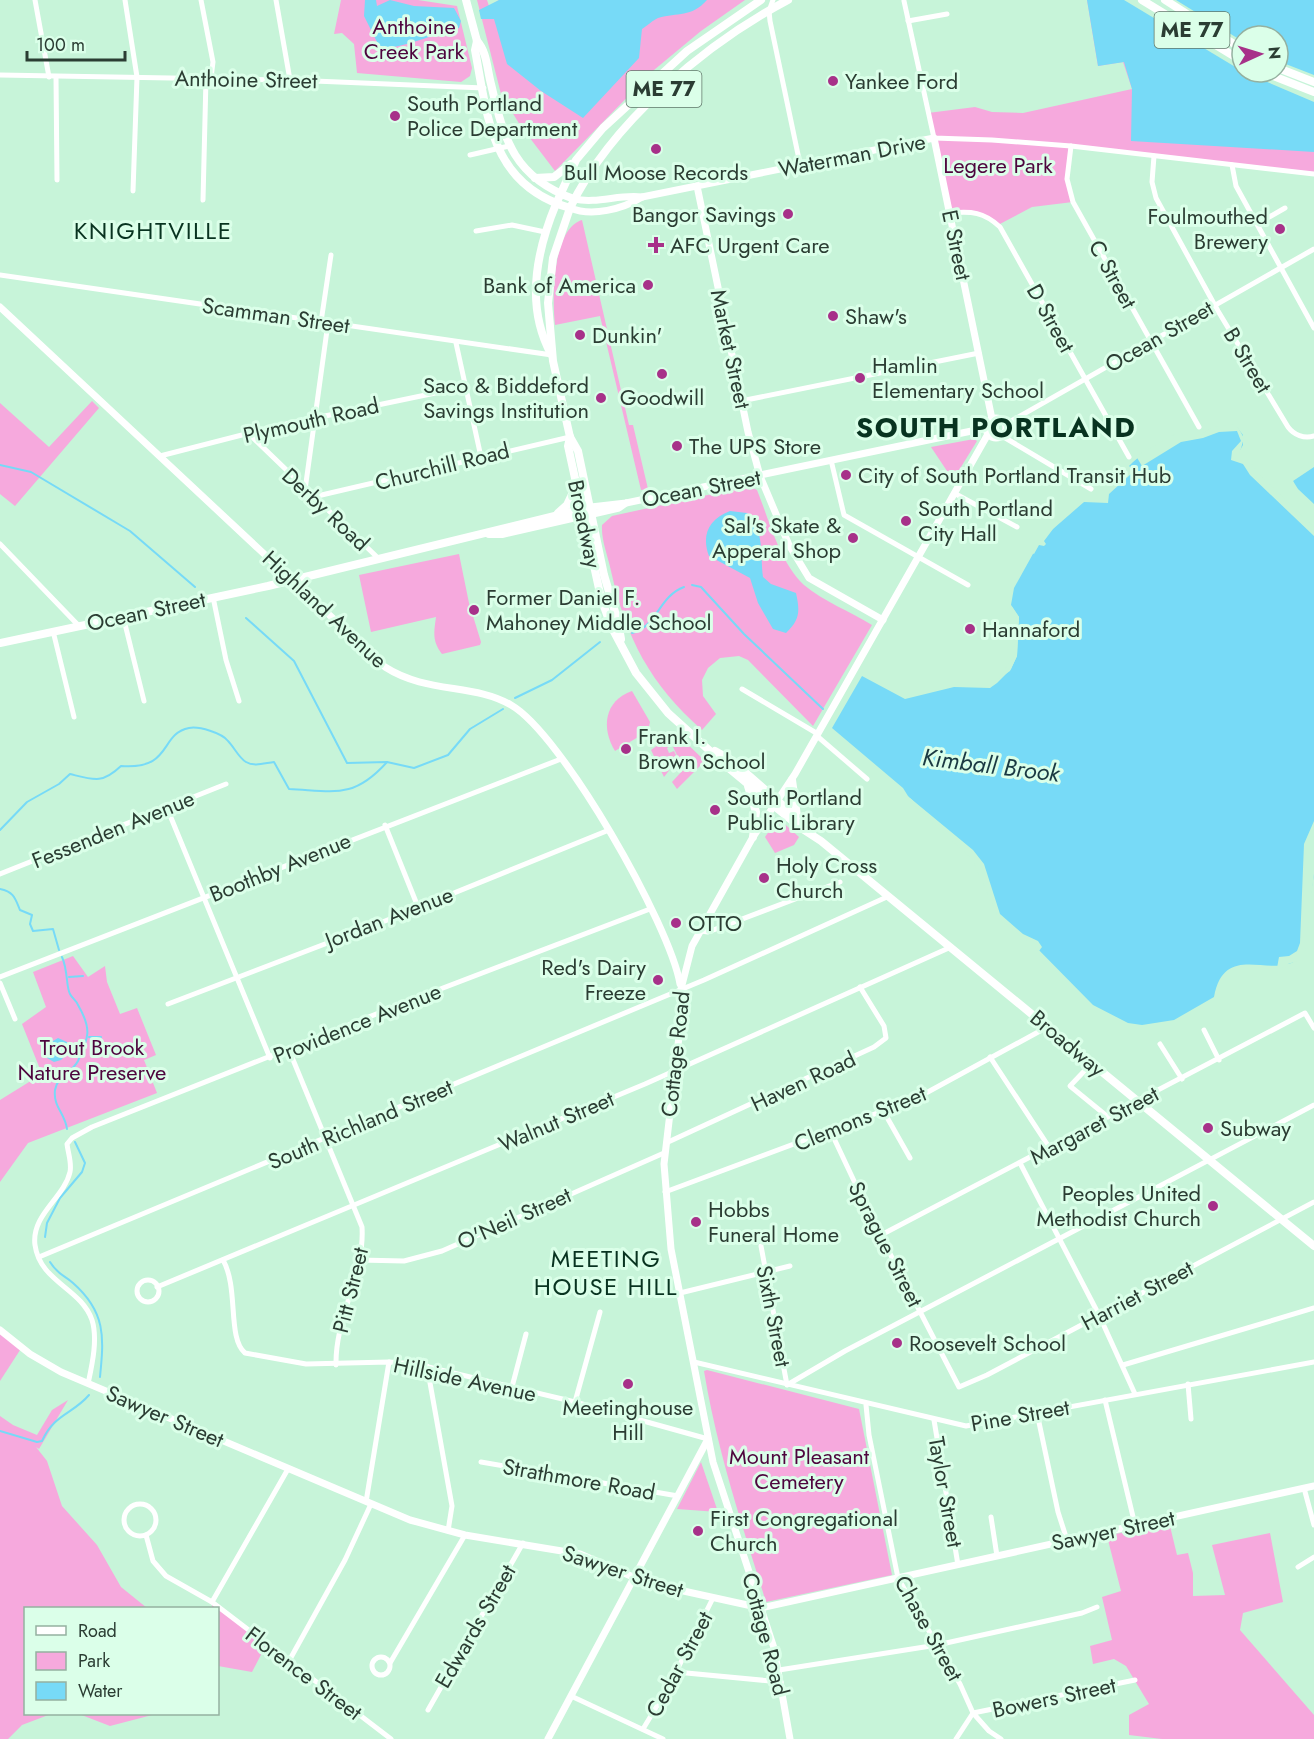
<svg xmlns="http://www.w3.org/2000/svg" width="1314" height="1739" viewBox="0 0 1314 1739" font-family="Jost,sans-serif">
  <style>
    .green { fill: #f6a9dd; fill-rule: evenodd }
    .water { fill: #77daf7; fill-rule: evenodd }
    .pier { fill: #c7f4d9 }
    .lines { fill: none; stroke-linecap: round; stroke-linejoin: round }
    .stream { stroke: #77daf7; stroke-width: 2 }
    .minor { stroke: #fff; stroke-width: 5 }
    .tertiary { stroke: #fff; stroke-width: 7 }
    .secondary { stroke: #fff; stroke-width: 8 }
    .primary { stroke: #fff; stroke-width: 8 }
    .poi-dot { fill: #a73189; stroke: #dbffe9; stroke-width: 2 }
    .labels { text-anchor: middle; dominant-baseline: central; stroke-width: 6; stroke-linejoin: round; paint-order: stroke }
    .shield { fill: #dbffe9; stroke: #60776a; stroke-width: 1.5 }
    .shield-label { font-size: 21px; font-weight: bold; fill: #2b3d33 }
    .park-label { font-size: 22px; fill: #4e053e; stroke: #dbffe9 }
    .street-label { font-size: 22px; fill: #2b3d33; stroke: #dbffe9 }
    .poi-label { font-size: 22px; fill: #2b3d33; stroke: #dbffe9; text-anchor: start }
    .neighbourhood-label { font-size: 24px; letter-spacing: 1.5px; fill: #083320; stroke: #dbffe9 }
    .water-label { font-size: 24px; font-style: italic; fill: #1a3942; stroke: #dbffe9 }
    .district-label { font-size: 28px; font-weight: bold; letter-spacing: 1.5px; fill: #083320; stroke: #dbffe9 }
  </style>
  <rect width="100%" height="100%" fill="#c7f4d9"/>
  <g class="green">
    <path d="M341,0H418L457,6L472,68L470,76L461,82L357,73L354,44L342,33L334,34Z"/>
    <path d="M477,0H487L489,6L499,0H745L701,31L654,70L555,171L520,125L501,94Z"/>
    <path d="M1087,0H1314V174L1071,146L1067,179L1073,202L1032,207L998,225L976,212L951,213L928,113L975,107L992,112L1023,113L1132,89L1123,62L1098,66ZM1242,36H1278V72H1242Z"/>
    <path d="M582,220L629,425H633L648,489L641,490L600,316L555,325C552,299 552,229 582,220Z"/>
    <path d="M92,401L99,408L15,506L0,494V403L49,447Z"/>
    <path d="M974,439L977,441L953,480L931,447Z"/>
    <path d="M749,486L757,490C770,522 779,561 804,585C823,601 851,612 872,625L813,726L748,660L739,656L720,658L708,668L702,680L703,696L716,714L702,730C650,684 626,638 611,571C608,556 601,540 602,525L612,516Z"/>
    <path d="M459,554L469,603L481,642L480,645L442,654C432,641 434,632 436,617L371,632L359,575Z"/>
    <path d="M632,691L650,722L648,731L615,751C601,728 604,701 632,691Z"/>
    <path d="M666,734L672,745L667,748L669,753L674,751L678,759L664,777L651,750L665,740L656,745L653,740Z"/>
    <path d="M681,738L705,761L677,789L672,782L684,769L673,747Z"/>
    <path d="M778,818L799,837L794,845L775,853L765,837Z"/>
    <path d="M73,956L88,977L105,966L107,982L120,1014L137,1008L156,1055L144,1060L157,1093L28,1143L0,1182V1100L42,1074L22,1024L46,1007L33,972Z"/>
    <path d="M0,1330L22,1347L0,1381Z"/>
    <path d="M707,1370L859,1409L892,1575L766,1602C742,1525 717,1450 704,1371Z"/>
    <path d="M68,1400L39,1449L36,1447L47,1461L62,1506L97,1545L121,1587L147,1608H26V1714H51L22,1725L8,1739H0V1416L13,1425L37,1435L52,1410Z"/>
    <path d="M701,1462L718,1512L677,1509Z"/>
    <path d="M1169,1522L1177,1555L1188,1553L1193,1573V1596L1225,1595L1212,1545L1270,1533L1283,1602L1243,1613L1240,1630L1314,1715V1739H1162L1129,1735V1715L1149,1704L1126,1666L1114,1659L1093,1664L1090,1646L1112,1640L1102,1597L1121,1591L1107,1536Z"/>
    <path d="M212,1602L266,1645L252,1672L218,1666V1608H212Z"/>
    <path d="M79,1714H156L110,1726Z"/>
  </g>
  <g class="water">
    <path d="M365,0H376L377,6L390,0L414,6L454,8L461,21L459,28C431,34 407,48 380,48L364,16Z"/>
    <path d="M499,0H707C691,18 678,12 658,18C653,20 647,26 642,29L639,58L583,118L541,91L507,64L494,19H481L479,10Z"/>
    <path d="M1087,0H1314V152L1131,141L1132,89L1124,62L1098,66ZM1242,36H1278V72H1242Z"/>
    <path d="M1236,426L1243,435V445L1236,457L1314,531V874L1301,957C1273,982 1225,939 1214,997L1174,1020L1142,1025L1128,1023L1093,1005L1029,940L998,915L980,866L908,796L903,788L832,728L862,676L905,699L954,687L990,688L997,683L1011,669L1017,656L1019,617L1011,605L1014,588L1039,543L1071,510L1085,501H1099L1131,472L1129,466C1151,444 1175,436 1205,436L1210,430Z"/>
    <path d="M1314,463V512L1300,499L1291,476Z"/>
    <path d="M730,511L747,513C765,532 760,553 763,577L771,584L796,593C800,611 800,620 786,633L773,629L758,603L750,578L709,556C701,535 709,519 730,511Z"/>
    <path d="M46,1037L53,1041L58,1038L67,1042L69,1052L61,1060L54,1062L47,1058L42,1039Z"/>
  </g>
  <g class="pier">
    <path d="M1124,0H1176L1242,41V71Z"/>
    <path d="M1278,61L1314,75V102L1244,72H1278Z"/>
    <path d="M1236,424L1244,438L1239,455L1249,460L1258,473L1314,527V536L1250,475L1243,464L1231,460L1232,451L1241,441L1237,431L1219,432L1203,438L1181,442L1142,466L1136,456L1177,433H1203L1212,427Z"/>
    <path d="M1314,460V467L1293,481L1298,489L1314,504V515L1297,500L1286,481L1289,474Z"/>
    <path d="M1129,466L1132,469L1131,474L1109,494L1108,503L1084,502L1053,529L1044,541L1046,544L1044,546L1039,545L1034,554L1030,552L1067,510L1081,500L1098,498L1128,472Z"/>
    <path d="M1011,605L1019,617L1017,656L1010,671L998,679L1014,656L1017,619Z"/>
    <path d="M910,798L973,850L984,864L1000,914L1023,934L1038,941L1042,947L1039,951L999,919L972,859L911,803Z"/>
    <path d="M1314,821V874L1305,952L1301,960L1288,964L1287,967L1277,968L1279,957L1289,956L1297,951L1300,943L1304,844Z"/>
  </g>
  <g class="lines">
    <g class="stream">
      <path d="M0,465L31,472L130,531L195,587"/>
      <path d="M692,585L701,587L744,634L823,709"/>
      <path d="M246,618L294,661L347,763L387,762L414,768L448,755L470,729L503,709"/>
      <path d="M632,633C657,627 659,596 684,587"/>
      <path d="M515,698L552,680L600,642"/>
      <path d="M0,830L27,802L59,784L70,774C94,780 102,784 121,766C173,770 159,734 189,728C199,726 222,733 228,741C234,747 239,758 246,762C254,767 265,763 274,762L289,789C333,791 353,800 387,762"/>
      <path d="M0,889C14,892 15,898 20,910L32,915L30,924L33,931L53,929L59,950"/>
      <path d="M62,957C68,970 66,987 70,994C72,998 76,1000 78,1005C92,1029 89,1037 78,1061C72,1073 58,1074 55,1090C53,1107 65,1113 67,1129"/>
      <path d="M69,977L83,976"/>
      <path d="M89,1037H101"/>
      <path d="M45,1237L47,1223L60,1198L82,1172L85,1163L75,1142"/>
      <path d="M50,1262C58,1275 63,1274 73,1283C106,1312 104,1337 100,1377"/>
      <path d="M0,1431L37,1442L42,1441C54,1414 73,1414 89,1395"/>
    </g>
    <g class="minor">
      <path d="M35,0L49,77"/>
      <path d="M125,0L137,77L133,191"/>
      <path d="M201,0L213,62L211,78"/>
      <path d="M276,0L290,80"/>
      <path d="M773,0L769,11L770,21L800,164"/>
      <path d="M904,1L934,138L992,140L1071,146L1314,174"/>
      <path d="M908,21L947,14"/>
      <path d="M0,75L290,80L484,88"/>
      <path d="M56,77L57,180"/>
      <path d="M1071,146L1067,179L1073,202L1199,427"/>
      <path d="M470,155L509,146"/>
      <path d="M1154,156L1152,182L1156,198L1218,311L1288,427C1294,435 1304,439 1314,436"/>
      <path d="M1232,165L1236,186L1314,328"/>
      <path d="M203,200L206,78"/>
      <path d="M951,213C971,211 984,212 1000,227L1129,457"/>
      <path d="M1257,224L1285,208"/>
      <path d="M476,231L512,225L545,232"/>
      <path d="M0,275L552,355"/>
      <path d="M321,322L331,255"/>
      <path d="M456,343L481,457"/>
      <path d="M741,401L979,353"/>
      <path d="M1006,424L1314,249"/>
      <path d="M249,434L378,558"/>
      <path d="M1002,436L1091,489"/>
      <path d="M160,456L277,426L464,387"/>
      <path d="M831,460L844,515L968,585"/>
      <path d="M305,490L328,323"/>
      <path d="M954,493L1017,527"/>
      <path d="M313,497L570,437"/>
      <path d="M0,544L78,625"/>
      <path d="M213,597L226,660L239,701"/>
      <path d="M123,616L144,701"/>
      <path d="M53,631L74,717"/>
      <path d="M742,689L818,734"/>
      <path d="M817,736L867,779"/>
      <path d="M167,808L270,1058"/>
      <path d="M385,825L418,907"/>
      <path d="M0,874L226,784"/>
      <path d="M701,931L708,932L840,882"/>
      <path d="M0,977L561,759"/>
      <path d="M0,983L15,1019"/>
      <path d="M168,1004L385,921L609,830"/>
      <path d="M1204,1030L1219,1060"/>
      <path d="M1160,1044L1182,1079"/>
      <path d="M289,1050L362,1227C365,1274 335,1317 336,1365"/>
      <path d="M990,1057L1049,1147"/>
      <path d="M1092,1063L1070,1086L1108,1117"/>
      <path d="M884,1112L910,1158"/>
      <path d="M831,1132L871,1217L959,1387L987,1375L1314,1202"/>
      <path d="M666,1143L874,1047L886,1038L884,1026L860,987"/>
      <path d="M1020,1163L1099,1315L1135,1394"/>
      <path d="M665,1192L915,1099L1040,1031L1045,1025"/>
      <path d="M881,1235L1305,1013L1314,1028"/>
      <path d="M761,1246L787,1385L845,1351L1314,1105"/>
      <path d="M39,1257L704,980L889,896"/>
      <path d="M223,1260C239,1288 227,1338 245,1353L306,1364L389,1362L416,1364L575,1402L708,1439"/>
      <path d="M359,1260L404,1261L442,1251L664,1153"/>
      <circle cx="148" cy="1291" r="11"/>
      <path d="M157,1287L645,1084L951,947"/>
      <path d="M680,1293L790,1266"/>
      <path d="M694,1362L966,1426L1314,1362"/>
      <path d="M1123,1365L1314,1308"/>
      <path d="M427,1366L452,1506L448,1531"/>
      <path d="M88,1384C92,1365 98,1339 92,1320C81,1288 40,1282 35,1245C31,1215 64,1198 70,1172C72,1163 68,1153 67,1144L72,1138L92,1127L409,1001L650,909"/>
      <path d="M1188,1384L1191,1419"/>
      <path d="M512,1387L526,1334"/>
      <path d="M1105,1400L1135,1525"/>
      <path d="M575,1402L600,1312"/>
      <path d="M866,1405L869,1435L898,1578L960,1684L973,1713L956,1739"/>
      <path d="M1037,1413L1058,1512L1067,1540"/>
      <path d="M934,1420L958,1565"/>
      <path d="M481,1462L678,1496"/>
      <path d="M1304,1488L1314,1525"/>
      <path d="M366,1502L389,1362"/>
      <circle cx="140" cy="1520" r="16"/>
      <path d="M991,1517L997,1556"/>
      <path d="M146,1535L153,1561L166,1576L212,1602L391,1739"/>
      <path d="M1298,1567L1314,1557"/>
      <path d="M212,1602L288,1469"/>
      <circle cx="381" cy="1666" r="9"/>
      <path d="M289,1661L345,1560L371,1504"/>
      <path d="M390,1663L465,1535"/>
      <path d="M779,1670L937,1645L1082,1613L1097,1607"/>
      <path d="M676,1672L781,1682"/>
      <path d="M571,1696L663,1739"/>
      <path d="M428,1710L523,1543"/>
      <path d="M643,1729L669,1686L713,1598"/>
      <path d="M1001,1739L989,1731L973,1713L1135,1680"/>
    </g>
    <g class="tertiary">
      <path d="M697,186L748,432L760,476L789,545L809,578L883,620"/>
      <path d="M574,199C598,204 619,194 642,197"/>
      <path d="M570,208C592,217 623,209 642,197L934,138L992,419"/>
      <path d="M0,307L385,667C427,694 474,683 511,705C562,734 670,925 680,984"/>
      <circle cx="996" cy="428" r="10"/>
      <path d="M591,507L626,503L986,428"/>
      <path d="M593,514L619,508L626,503"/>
      <path d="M0,1330L30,1354L61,1372L410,1520L465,1535L580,1554L647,1583L761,1608L1314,1486"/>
      <path d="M548,1739L708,1439"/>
      <path d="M790,1739L774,1648L713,1462L671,1249L664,1164L680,1028L681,989L692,946L753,837L795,774L988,434"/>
    </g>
    <g class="secondary">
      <path d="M570,208L553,258L548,303L553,361L570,437L578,451L604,575L618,622L621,639"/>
      <path d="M551,354C525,306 536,252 556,204"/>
      <path d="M570,437L568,446L601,598L611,626L636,673L668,713L731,770L801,828L821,841L1314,1246"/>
      <path d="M558,513L567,505L576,486"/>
      <path d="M489,534H502L585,515"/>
      <path d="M0,643L268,586L591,507"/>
      <path d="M715,751L731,760L812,831"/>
      <path d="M792,780L797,816"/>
      <path d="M748,786L756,812L753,837"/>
    </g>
    <g class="primary">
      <path d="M466,0L477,41L475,50C488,119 491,185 570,208C611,123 705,44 788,0"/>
      <path d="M1142,0L1242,61"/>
      <path d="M1165,0L1242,49"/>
      <path d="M477,41C487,52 487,69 491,84C504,141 515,178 574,199"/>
      <path d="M1278,68L1314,82"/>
      <path d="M1263,72L1314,92"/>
      <path d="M535,178L554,177L571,164"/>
      <path d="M556,204L576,160L603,128L687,51L761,0"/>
    </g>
  </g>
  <g class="poi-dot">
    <circle cx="833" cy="81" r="6"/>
    <circle cx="395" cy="116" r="6"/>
    <circle cx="656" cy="149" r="6"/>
    <circle cx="788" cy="214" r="6"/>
    <circle cx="1280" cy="229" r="6"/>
    <path d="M653 236h6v6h6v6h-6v6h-6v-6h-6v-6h6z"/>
    <circle cx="648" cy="285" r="6"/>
    <circle cx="833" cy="316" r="6"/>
    <circle cx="580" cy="335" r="6"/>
    <circle cx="662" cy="374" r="6"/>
    <circle cx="860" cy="378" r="6"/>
    <circle cx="601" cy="398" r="6"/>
    <circle cx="677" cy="446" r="6"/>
    <circle cx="846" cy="475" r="6"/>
    <circle cx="906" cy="521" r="6"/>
    <circle cx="853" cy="538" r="6"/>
    <circle cx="474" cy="610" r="6"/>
    <circle cx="970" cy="629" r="6"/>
    <circle cx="626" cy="749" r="6"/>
    <circle cx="715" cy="810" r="6"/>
    <circle cx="764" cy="878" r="6"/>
    <circle cx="676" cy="923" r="6"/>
    <circle cx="658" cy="980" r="6"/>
    <circle cx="1208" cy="1128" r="6"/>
    <circle cx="1213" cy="1206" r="6"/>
    <circle cx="696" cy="1222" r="6"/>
    <circle cx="897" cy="1343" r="6"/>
    <circle cx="628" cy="1384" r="6"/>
    <circle cx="698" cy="1531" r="6"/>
  </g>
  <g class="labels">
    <g class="shield">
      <rect x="1154.5" y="12" width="75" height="36" rx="4.5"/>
      <rect x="626.5" y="71" width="75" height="36" rx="4.5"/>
    </g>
    <g class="shield-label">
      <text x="1192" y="30">ME 77</text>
      <text x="664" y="89">ME 77</text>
    </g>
    <g class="park-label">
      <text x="414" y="26">Anthoine<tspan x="414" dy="25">Creek Park</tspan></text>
      <text x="998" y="165">Legere Park</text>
      <text x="92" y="1047">Trout Brook<tspan x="92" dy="25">Nature Preserve</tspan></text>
      <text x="799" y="1456">Mount Pleasant<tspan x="799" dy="25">Cemetery</tspan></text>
    </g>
    <g class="street-label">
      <text transform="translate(246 79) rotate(1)">Anthoine Street</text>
      <text transform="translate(852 155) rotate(-11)">Waterman Drive</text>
      <text transform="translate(957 245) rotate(78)">E Street</text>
      <text transform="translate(1113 274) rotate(61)">C Street</text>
      <text transform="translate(276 315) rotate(8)">Scamman Street</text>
      <text transform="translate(1051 318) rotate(61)">D Street</text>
      <text transform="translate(1159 336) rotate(-30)">Ocean Street</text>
      <text transform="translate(731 349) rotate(78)">Market Street</text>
      <text transform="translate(1248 360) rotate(59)">B Street</text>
      <text transform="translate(311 420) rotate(-13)">Plymouth Road</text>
      <text transform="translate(442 466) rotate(-14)">Churchill Road</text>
      <text transform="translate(701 488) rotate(-11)">Ocean Street</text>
      <text transform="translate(326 509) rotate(43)">Derby Road</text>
      <text transform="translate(585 524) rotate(78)">Broadway</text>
      <text transform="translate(325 609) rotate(43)">Highland Avenue</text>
      <text transform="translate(146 611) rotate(-12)">Ocean Street</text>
      <text transform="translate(113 829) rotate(-22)">Fessenden Avenue</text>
      <text transform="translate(280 867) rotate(-22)">Boothby Avenue</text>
      <text transform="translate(389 917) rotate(-21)">Jordan Avenue</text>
      <text transform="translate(357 1023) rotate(-22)">Providence Avenue</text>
      <text transform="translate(1068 1043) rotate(40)">Broadway</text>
      <text transform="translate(675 1054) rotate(-84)">Cottage Road</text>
      <text transform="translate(803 1081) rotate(-25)">Haven Road</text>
      <text transform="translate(860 1118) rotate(-22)">Clemons Street</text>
      <text transform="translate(556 1121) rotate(-23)">Walnut Street</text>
      <text transform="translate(360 1124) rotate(-23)">South Richland Street</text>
      <text transform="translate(1094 1125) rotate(-28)">Margaret Street</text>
      <text transform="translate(514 1218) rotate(-24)">O'Neil Street</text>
      <text transform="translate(886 1244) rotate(63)">Sprague Street</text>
      <text transform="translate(350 1290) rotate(-76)">Pitt Street</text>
      <text transform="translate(1137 1295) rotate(-28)">Harriet Street</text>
      <text transform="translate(774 1316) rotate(79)">Sixth Street</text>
      <text transform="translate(465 1379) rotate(12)">Hillside Avenue</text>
      <text transform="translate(1020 1415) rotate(-10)">Pine Street</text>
      <text transform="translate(165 1416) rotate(23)">Sawyer Street</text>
      <text transform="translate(579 1479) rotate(10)">Strathmore Road</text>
      <text transform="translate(946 1492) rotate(80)">Taylor Street</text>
      <text transform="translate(1113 1530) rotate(-12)">Sawyer Street</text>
      <text transform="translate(623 1571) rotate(18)">Sawyer Street</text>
      <text transform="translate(475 1626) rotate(-60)">Edwards Street</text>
      <text transform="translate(929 1628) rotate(61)">Chase Street</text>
      <text transform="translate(766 1634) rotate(75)">Cottage Road</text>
      <text transform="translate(679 1664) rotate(-62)">Cedar Street</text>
      <text transform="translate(304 1673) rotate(37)">Florence Street</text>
      <text transform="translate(1054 1697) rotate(-12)">Bowers Street</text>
    </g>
    <g class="poi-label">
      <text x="845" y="81">Yankee Ford</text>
      <text x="407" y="103">South Portland<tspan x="407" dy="25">Police Department</tspan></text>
      <text x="656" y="172" text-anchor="middle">Bull Moose Records</text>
      <text x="776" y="214" text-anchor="end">Bangor Savings</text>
      <text x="1268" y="216" text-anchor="end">Foulmouthed<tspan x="1268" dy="25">Brewery</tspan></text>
      <text x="670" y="245">AFC Urgent Care</text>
      <text x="636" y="285" text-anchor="end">Bank of America</text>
      <text x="845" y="316">Shaw's</text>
      <text x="592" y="335">Dunkin'</text>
      <text x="872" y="365">Hamlin<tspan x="872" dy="25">Elementary School</tspan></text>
      <text x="589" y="385" text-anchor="end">Saco &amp; Biddeford<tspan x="589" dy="25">Savings Institution</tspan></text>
      <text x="662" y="397" text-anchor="middle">Goodwill</text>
      <text x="689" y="446">The UPS Store</text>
      <text x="858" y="475">City of South Portland Transit Hub</text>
      <text x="918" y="508">South Portland<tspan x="918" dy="25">City Hall</tspan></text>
      <text x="841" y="525" text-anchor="end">Sal's Skate &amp;<tspan x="841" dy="25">Apperal Shop</tspan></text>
      <text x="486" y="597">Former Daniel F.<tspan x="486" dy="25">Mahoney Middle School</tspan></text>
      <text x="982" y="629">Hannaford</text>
      <text x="638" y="736">Frank I.<tspan x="638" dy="25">Brown School</tspan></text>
      <text x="727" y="797">South Portland<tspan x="727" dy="25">Public Library</tspan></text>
      <text x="776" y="865">Holy Cross<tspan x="776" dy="25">Church</tspan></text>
      <text x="688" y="923">OTTO</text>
      <text x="646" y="967" text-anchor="end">Red's Dairy<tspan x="646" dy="25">Freeze</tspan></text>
      <text x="1220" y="1128">Subway</text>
      <text x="1201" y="1193" text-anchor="end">Peoples United<tspan x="1201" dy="25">Methodist Church</tspan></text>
      <text x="708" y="1209">Hobbs<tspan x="708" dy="25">Funeral Home</tspan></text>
      <text x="909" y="1343">Roosevelt School</text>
      <text x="628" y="1407" text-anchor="middle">Meetinghouse<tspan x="628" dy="25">Hill</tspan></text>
      <text x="710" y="1518">First Congregational<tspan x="710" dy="25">Church</tspan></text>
    </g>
    <g class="neighbourhood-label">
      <text x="153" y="230">KNIGHTVILLE</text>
      <text x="606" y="1258">MEETING<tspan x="606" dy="28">HOUSE HILL</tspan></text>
    </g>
    <g class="water-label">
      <text transform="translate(991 765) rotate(7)">Kimball Brook</text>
    </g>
    <g class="district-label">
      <text x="996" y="427">SOUTH PORTLAND</text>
    </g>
  </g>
  <rect x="24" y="1607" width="195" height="108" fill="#dbffe9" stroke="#95b1a0" stroke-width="1.5"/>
  <rect x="36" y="1626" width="30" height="9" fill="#ffffff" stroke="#95b1a0" stroke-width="1.5"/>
  <text x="78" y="1637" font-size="18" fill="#2b3d33">Road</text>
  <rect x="36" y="1652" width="30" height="18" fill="#f6a9dd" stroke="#95b1a0" stroke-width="1.5"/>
  <text x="78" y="1667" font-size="18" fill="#2b3d33">Park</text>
  <rect x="36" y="1682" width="30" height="18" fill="#77daf7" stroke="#95b1a0" stroke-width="1.5"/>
  <text x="78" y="1697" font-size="18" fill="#2b3d33">Water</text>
  <g transform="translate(1260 54) rotate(86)"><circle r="28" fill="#dbffe9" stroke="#95b1a0" stroke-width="1.5"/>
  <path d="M0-4.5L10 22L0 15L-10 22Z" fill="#a73189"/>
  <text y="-9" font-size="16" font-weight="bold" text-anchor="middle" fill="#2b3d33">N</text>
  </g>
  <path d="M27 51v9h98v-9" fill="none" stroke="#2b3d33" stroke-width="3"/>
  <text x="36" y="51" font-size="18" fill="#2b3d33" stroke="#dbffe9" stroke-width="4.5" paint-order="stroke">100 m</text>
</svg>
